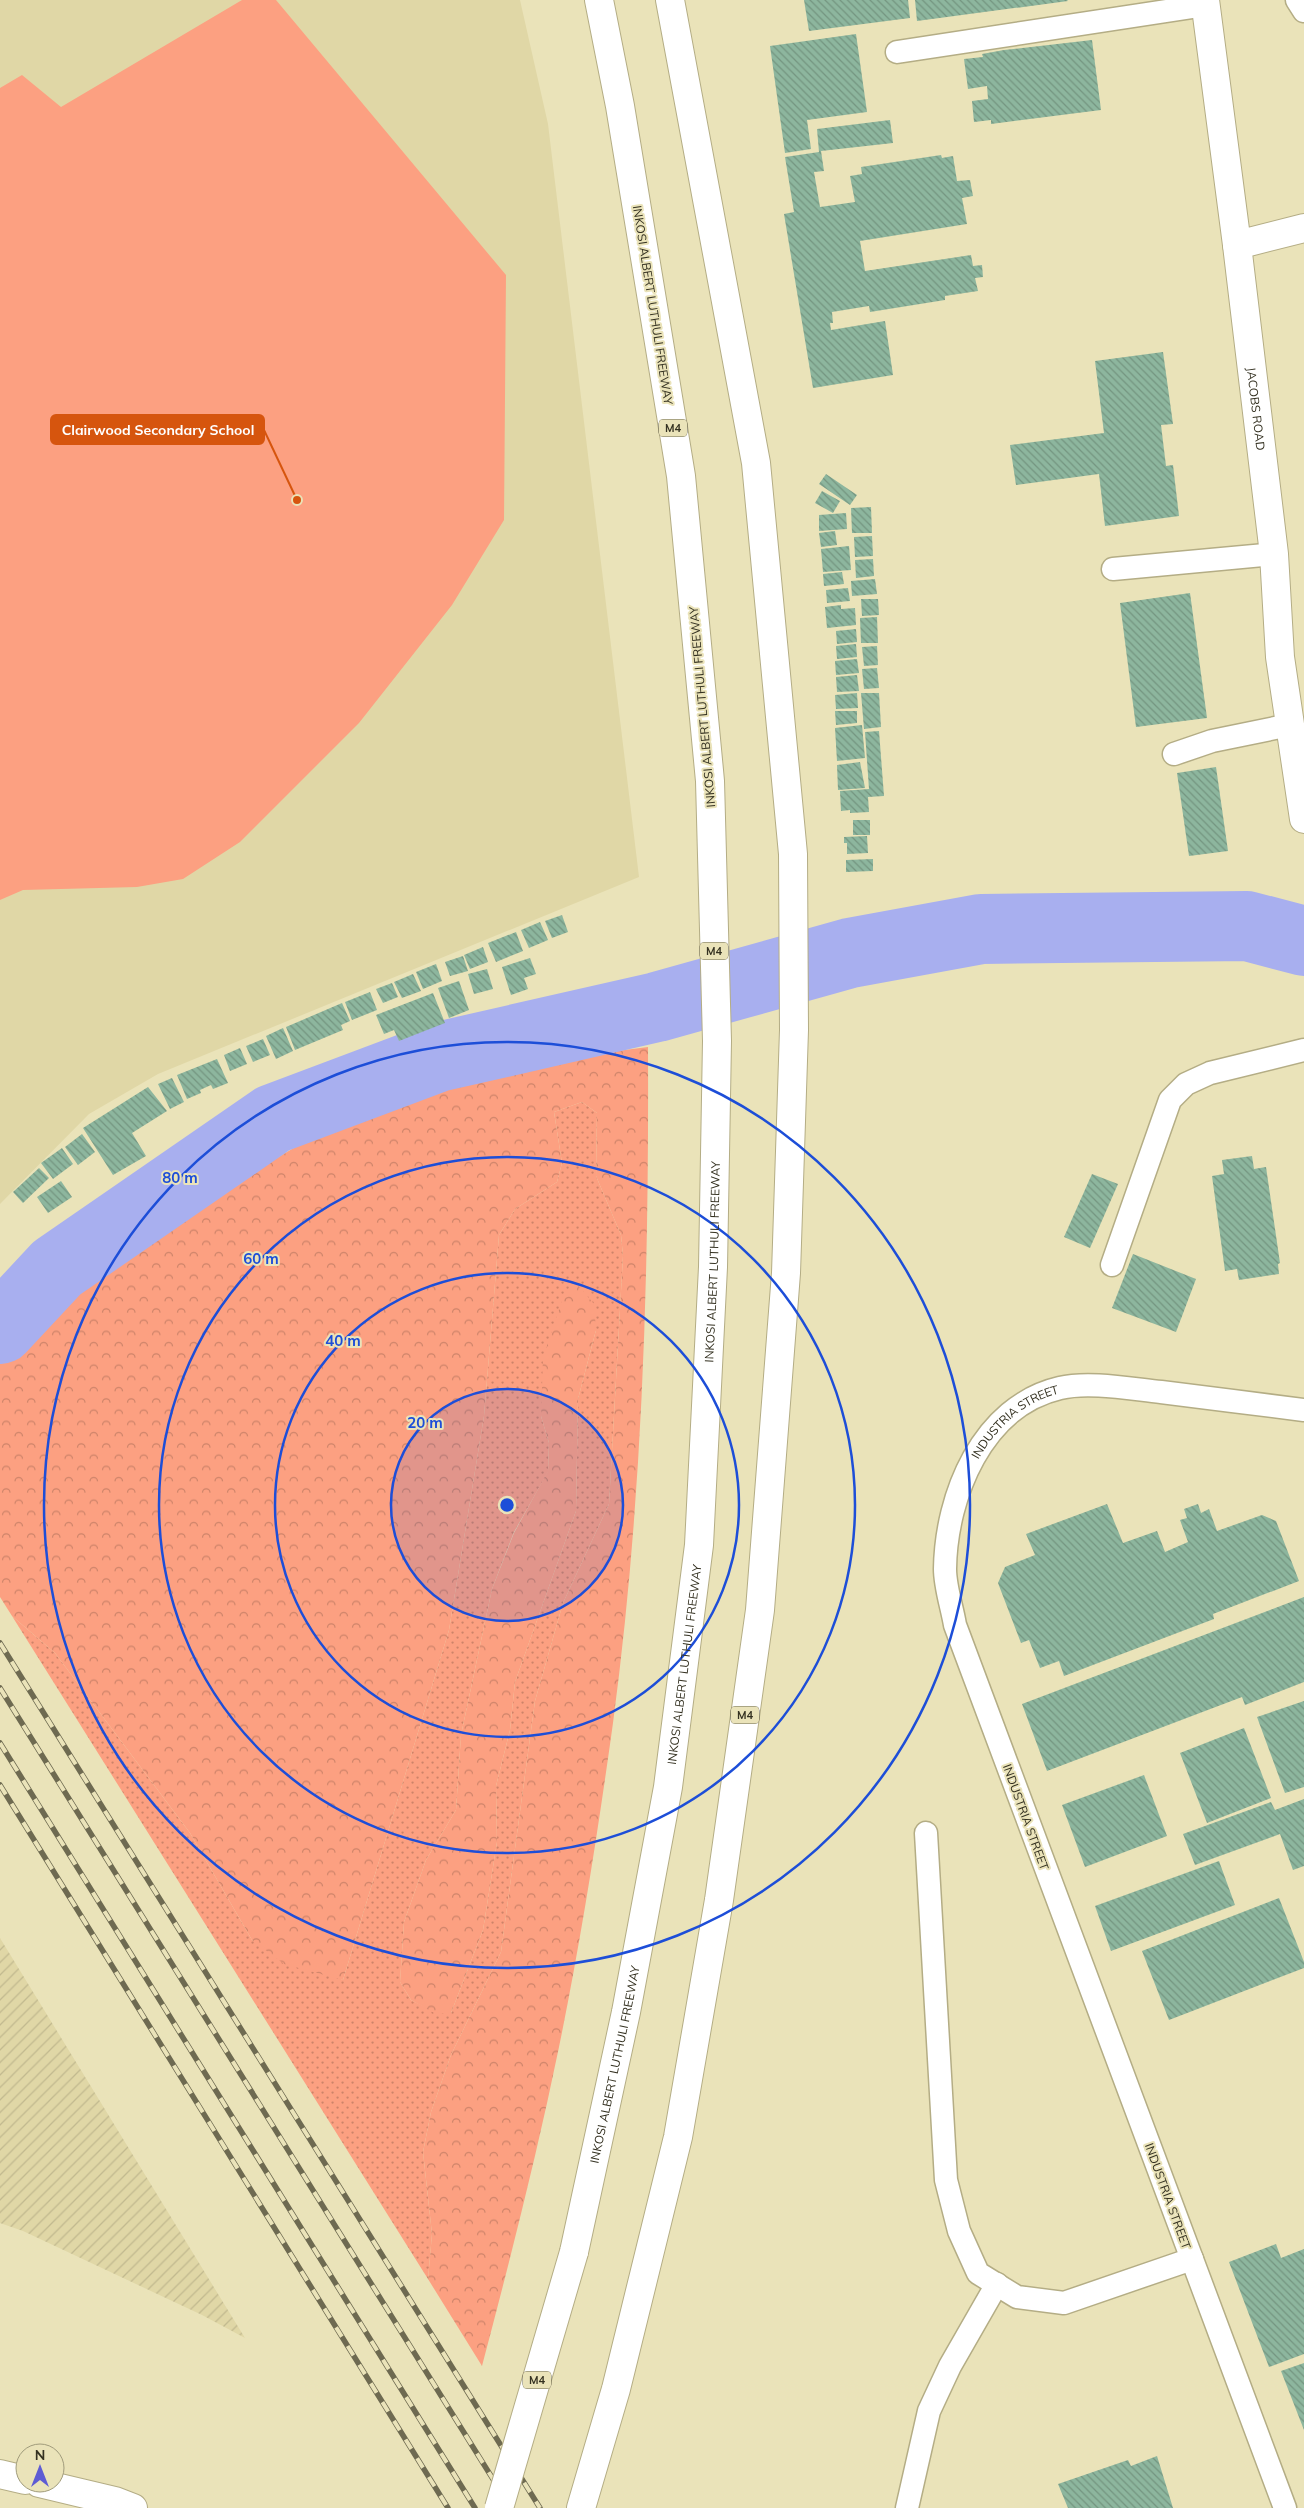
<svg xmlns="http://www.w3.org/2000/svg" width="1304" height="2508" viewBox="0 0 1304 2508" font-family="Mulish,sans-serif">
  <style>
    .built { fill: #e0d7a6 }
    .industrial { fill: url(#industrial-furrows) }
    .grass { fill: url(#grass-dots); fill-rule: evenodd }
    .forest { fill: url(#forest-crowns) }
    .garden { fill: #fca081 }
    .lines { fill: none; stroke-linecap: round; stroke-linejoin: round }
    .river { stroke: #a8afef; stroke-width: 70 }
    .building { fill: url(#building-back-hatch) }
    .lane-casing { stroke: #b4ad85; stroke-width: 25 }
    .street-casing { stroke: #b4ad85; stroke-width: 30 }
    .secondary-casing { stroke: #b4ad85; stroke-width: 30 }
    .highway-casing { stroke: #b4ad85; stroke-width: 30 }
    .lane { stroke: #fff; stroke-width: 22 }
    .street { stroke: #fff; stroke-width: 28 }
    .secondary { stroke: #fff; stroke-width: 28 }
    .highway { stroke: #fff; stroke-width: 28 }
    .rail-casing { stroke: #6e6a51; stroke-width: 5.5 }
    .rail { stroke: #eae3b9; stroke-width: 4; stroke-dasharray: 11; stroke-linecap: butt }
    .highway-bridge-casing { stroke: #b4ad85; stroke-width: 30; stroke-linecap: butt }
    .highway-bridge { stroke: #fff; stroke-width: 28 }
    .ring { fill: none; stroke: #1d4ed8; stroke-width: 2.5 }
    .labels { text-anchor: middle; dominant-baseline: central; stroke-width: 4; stroke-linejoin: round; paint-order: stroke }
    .shield { fill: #eae3b9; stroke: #6b664f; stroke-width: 1 }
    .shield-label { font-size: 11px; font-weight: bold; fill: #343121 }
    .street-label { font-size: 12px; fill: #343121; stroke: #eae3b9 }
    .centre { fill: #1d4ed8; stroke: #eae3b9; stroke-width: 2.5 }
    .ring-label { font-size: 15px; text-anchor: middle; font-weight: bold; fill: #1d4ed8; stroke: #eae3b9; stroke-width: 4; stroke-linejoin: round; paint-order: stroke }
    .leader { fill: none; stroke: #d6550e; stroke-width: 2 }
    .callout-dot { fill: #d6550e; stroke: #eae3b9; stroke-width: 2 }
    .callout { fill: #d6550e; stroke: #d6550e; stroke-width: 2 }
    .callout-label { font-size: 14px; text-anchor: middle; font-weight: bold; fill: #fff }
  </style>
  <defs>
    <pattern id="industrial-furrows" width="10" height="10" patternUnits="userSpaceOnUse" patternTransform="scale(1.25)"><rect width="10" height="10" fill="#e0d7a6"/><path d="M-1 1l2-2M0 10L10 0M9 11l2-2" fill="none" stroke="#c1b98f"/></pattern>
    <pattern id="grass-dots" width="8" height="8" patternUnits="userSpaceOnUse" patternTransform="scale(1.25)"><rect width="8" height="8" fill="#fca081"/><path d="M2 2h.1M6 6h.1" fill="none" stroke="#cd8369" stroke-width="1.8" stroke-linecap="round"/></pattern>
    <pattern id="forest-crowns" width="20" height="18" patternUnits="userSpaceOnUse" patternTransform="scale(1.25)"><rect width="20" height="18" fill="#fca081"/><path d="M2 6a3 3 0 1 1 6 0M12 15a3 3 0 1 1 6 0" fill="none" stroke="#cd8369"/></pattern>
    <pattern id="building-back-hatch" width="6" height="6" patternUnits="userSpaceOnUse" patternTransform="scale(1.25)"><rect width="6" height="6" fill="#8db69e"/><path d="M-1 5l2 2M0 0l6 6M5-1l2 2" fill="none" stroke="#749580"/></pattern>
  </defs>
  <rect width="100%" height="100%" fill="#eae3b9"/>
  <path class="built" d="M0,0H520L548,124L639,877L158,1074L89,1114L0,1204Z"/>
  <path class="industrial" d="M0,1938L245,2338L202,2315L23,2231L0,2223Z"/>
  <path class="grass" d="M582,1102L597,1113L596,1176L621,1235L623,1256L609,1504L563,1603L535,1701L501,1952L451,2055L431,2112L423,2152L432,2234L428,2279L12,1616L55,1653L190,1833L252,1940L343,1980L449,1630L484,1416L499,1235L515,1209L557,1182L562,1163L554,1112ZM596,1330L578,1399L576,1511L515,1682L510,1730L496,1786L497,1842L483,1930L451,2013L423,2006L411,2000L400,1982L404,1922L426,1860L456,1810L461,1735L492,1589L514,1532L548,1472L549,1443L541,1416Z"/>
  <g class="forest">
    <path d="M648,1047C649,1273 643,1499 613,1723C598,1831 581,1940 559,2047C537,2154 510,2260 482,2366L428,2279L432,2234L423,2152L431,2112L451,2055L501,1952L535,1701L563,1603L609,1504L623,1256L621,1235L596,1176L597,1113L582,1102L554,1112L562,1163L557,1182L515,1209L499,1235L484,1416L449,1630L343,1980L284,1964L252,1940L190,1833L55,1653L12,1616L0,1597V1356L21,1337L211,1197L319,1133L432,1085L539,1061Z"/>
    <path d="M577,1284L594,1304L596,1330L578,1399L576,1511L515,1682L510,1730L496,1786L497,1842L483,1930L451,2013L436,2014L411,2000L400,1982L404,1922L426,1860L456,1810L461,1735L492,1589L514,1533L548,1471L549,1443L541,1416L543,1358L565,1291Z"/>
  </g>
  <path class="garden" d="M242,0H276L506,275L504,520L452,605L359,723L240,842L183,879L137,887L23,890L0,900V88L22,75L61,107Z"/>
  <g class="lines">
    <path class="river" d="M0,1329L57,1268L273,1119L438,1057L657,1007L850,953L981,929L1247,926L1304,941"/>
  </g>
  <g class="building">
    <path d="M804,0H908L910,18L809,31Z"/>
    <path d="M915,0H1067L1068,1L917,21Z"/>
    <path d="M856,34L867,112L807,120L811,149L785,153L770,46Z"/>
    <path d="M1092,40L1101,110L991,124V120L974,122L972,101L988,99L987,86L968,89L964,59L983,57L982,54L1004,50Z"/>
    <path d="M890,120L893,143L821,151L824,171L814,172L820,207L855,202L850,176L862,174L861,167L941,155L942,158L953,156L957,181L970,180L973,196L962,198L967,224L860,241L865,271L971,255L973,266L982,265L983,277L975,278L978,291L945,296V300L870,312L869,306L832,312L833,323H830L831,330L885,321L893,375L813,388L784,214L794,212L785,157L819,152L817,129Z"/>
    <path d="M1163,352L1173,424L1161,425L1166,466L1173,465L1179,516L1105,526L1099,474L1016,485L1010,445L1104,433L1095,361Z"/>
    <path d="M826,474L857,495L850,505L819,484Z"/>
    <path d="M822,491L840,501L833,513L815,503Z"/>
    <path d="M871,507L872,533H852L851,508Z"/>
    <path d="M846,513L847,529L819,531V515Z"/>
    <path d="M835,531L837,545L821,547L819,533Z"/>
    <path d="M872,536L873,556L855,557L854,537Z"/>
    <path d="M849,546L851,570L823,572L821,549Z"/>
    <path d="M873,559L874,576L856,578L855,560Z"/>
    <path d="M842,572L844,584L824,586L823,574Z"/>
    <path d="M875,579L877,594L852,596L851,581Z"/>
    <path d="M848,588L850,601L827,603L826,590Z"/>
    <path d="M1190,593L1207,718L1136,727L1120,603Z"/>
    <path d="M861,599H878L879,615L862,616Z"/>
    <path d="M841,605V609L855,608L856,625L827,628L825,607Z"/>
    <path d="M877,617L878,643H861L860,618Z"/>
    <path d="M856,629L857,642L837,644L836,631Z"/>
    <path d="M856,644L857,657L837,659L836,646Z"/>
    <path d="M877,646L878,665L864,666L862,647Z"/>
    <path d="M857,659L859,673L836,675L835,661Z"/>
    <path d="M877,668L879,688L864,689L862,669Z"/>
    <path d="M857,675L859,691L837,692L836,677Z"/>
    <path d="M857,693L858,708L836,709L835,695Z"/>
    <path d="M861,693H879L881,727L864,729Z"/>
    <path d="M835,711H857V723L836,725Z"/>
    <path d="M862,725L865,758L837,761L835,728Z"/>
    <path d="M879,731L884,796L868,797L869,812L850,813V810L841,811L840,791L869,789L865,732Z"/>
    <path d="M860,762L865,788L838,790L837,765Z"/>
    <path d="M1216,767L1228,851L1189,856L1177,773Z"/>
    <rect x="853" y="820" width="17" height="15"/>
    <path d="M867,836L868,853L847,854V843H844V837Z"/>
    <path d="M873,859V871L846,872V860Z"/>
    <path d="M562,915L568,932L552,938L545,921Z"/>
    <path d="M540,922L548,940L529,948L521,930Z"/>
    <path d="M516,932L523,951L496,962L488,943Z"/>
    <path d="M483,947L488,962L470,969L464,955Z"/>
    <path d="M463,956L468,971L450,976L445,962Z"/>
    <path d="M530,958L536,974L524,978L528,989L511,995L502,967Z"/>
    <path d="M436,964L442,981L423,989L416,972Z"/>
    <path d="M487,969L493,989L474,994L468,974Z"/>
    <path d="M413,974L421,991L402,998L394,982Z"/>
    <path d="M459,981L469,1010L449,1018L438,988Z"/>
    <path d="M392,983L398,997L383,1003L376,989Z"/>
    <path d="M370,992L377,1010L352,1020L345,1002Z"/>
    <path d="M433,993L445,1023L399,1041L394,1030L384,1034L376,1015Z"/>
    <path d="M342,1003L350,1021L341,1025L343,1030L295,1050L286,1027Z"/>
    <path d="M283,1028L293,1051L276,1059L266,1036Z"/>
    <path d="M263,1039L270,1055L253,1062L246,1046Z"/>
    <path d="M240,1048L247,1064L230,1071L224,1055Z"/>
    <path d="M217,1059L228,1083L213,1089L211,1085L200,1090L201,1093L187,1099L177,1075Z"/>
    <path d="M172,1078L184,1102L170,1109L158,1084Z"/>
    <path d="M148,1087L167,1111L132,1133L146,1156L113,1175L83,1128Z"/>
    <path d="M82,1134L95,1152L78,1165L65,1147Z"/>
    <path d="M62,1148L73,1164L53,1179L41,1163Z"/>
    <path d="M1252,1156L1254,1169L1266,1167L1280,1263L1278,1264L1279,1274L1239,1280L1237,1269L1225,1271L1212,1176L1224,1174L1222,1160Z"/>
    <path d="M39,1168L49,1178L23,1203L13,1192Z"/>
    <path d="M1092,1174L1118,1184L1090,1248L1064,1237Z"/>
    <path d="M61,1181L72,1197L48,1213L37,1197Z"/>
    <path d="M1133,1254L1196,1279L1176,1332L1112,1308Z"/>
    <path d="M1107,1504L1123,1543L1157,1531L1165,1552L1188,1542L1180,1520L1187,1518L1184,1509L1198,1504L1201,1513L1209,1509L1217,1531L1262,1515L1276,1521L1299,1581L1213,1614L1214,1619L1064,1676L1059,1661L1040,1668L1029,1640L1021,1643L998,1583L1005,1567L1035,1555L1026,1534Z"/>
    <path d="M1304,1597V1682L1245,1705L1242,1697L1047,1771L1022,1704Z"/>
    <path d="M1304,1701V1787L1285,1793L1257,1717Z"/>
    <path d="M1244,1728L1271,1798L1207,1823L1180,1753Z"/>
    <path d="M1144,1775L1167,1836L1085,1867L1062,1805Z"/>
    <path d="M1304,1799V1866L1293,1870L1280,1834L1195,1865L1183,1834L1271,1802L1275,1810Z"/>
    <path d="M1219,1861L1235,1905L1111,1951L1095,1906Z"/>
    <path d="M1279,1898L1304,1962V1968L1169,2020L1142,1951Z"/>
    <path d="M1276,2244L1281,2258L1304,2249V2354L1269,2367L1229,2262Z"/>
    <path d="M1304,2363V2430L1281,2371Z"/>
    <path d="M1157,2456L1173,2508H1068L1058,2484L1128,2460L1131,2466Z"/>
  </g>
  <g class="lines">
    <g class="lane-casing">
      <g id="lane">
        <path d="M1297,0L1304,11"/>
        <path d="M897,52L1206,5"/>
        <path d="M1113,569L1274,554"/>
        <path d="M1174,754L1212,741L1290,725"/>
        <path d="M1112,1265L1170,1100L1186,1084L1210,1073L1304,1050"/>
        <path d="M926,1833L946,2180L959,2231L978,2273L1017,2297L1064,2303L1192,2259"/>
        <path d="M907,2508L929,2411L950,2366L997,2284"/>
        <path id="s1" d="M1285,2508L955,1625C952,1607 945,1587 945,1569C946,1496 982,1406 1060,1388C1089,1381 1131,1389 1161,1392C1209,1398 1256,1404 1304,1410"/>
      </g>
    </g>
    <g class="street-casing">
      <g id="street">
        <path id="s2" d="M1237,245L1274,554L1280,657L1304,819"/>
      </g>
    </g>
    <g class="secondary-casing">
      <g id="secondary">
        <path d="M1205,0L1237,245L1304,228"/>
        <path d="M0,2474L25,2480"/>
        <path d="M39,2483L115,2501L133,2508"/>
      </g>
    </g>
    <g class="highway-casing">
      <g id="highway">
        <path id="s3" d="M574,2252L626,2012L668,1787L699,1545L713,1267L717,1041L710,781L681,476L620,106L599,0"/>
        <path d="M581,2508L616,2389L678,2137L719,1900L760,1610L786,1273L794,1030L793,854L756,463L670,0"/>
      </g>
    </g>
    <use href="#lane" class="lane"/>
    <use href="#street" class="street"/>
    <use href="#secondary" class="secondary"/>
    <use href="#highway" class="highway"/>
    <g class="rail-casing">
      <g id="rail">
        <path d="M0,1643L540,2508"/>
        <path d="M0,1688L511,2508"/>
        <path d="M0,1743L475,2508"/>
        <path d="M0,1785L448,2508"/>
      </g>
    </g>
    <use href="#rail" class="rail"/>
    <g class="highway-bridge-casing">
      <path id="highway-bridge" d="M499,2508L574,2252"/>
    </g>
    <use href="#highway-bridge" class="highway-bridge"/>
  </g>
  <circle cx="507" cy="1505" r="116" fill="#1d4ed8" fill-opacity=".12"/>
  <g class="ring">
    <circle cx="507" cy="1505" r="116"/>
    <circle cx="507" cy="1505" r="232"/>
    <circle cx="507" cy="1505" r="348"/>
    <circle cx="507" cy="1505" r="463"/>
  </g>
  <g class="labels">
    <g class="shield">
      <rect x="659" y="419.5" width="28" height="17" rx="4"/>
      <rect x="700" y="942.5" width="28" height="17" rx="4"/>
      <rect x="731" y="1706.5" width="28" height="17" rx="4"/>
      <rect x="523" y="2371.5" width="28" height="17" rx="4"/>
    </g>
    <g class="shield-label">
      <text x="673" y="428">M4</text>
      <text x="714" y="951">M4</text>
      <text x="745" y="1715">M4</text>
      <text x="537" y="2380">M4</text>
    </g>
    <g class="street-label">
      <text transform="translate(653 305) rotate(81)">INKOSI ALBERT LUTHULI FREEWAY</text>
      <text stroke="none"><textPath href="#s2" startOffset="165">JACOBS ROAD</textPath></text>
      <text transform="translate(702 707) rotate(-95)">INKOSI ALBERT LUTHULI FREEWAY</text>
      <text stroke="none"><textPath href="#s3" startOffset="1002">INKOSI ALBERT LUTHULI FREEWAY</textPath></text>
      <text stroke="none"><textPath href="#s1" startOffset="1172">INDUSTRIA STREET</textPath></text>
      <text stroke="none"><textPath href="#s3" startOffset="598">INKOSI ALBERT LUTHULI FREEWAY</textPath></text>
      <text transform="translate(1026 1817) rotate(70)">INDUSTRIA STREET</text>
      <text stroke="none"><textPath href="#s3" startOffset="192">INKOSI ALBERT LUTHULI FREEWAY</textPath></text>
      <text transform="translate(1168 2196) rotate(70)">INDUSTRIA STREET</text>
    </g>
  </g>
  <circle cx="507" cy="1505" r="8" class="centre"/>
  <g class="ring-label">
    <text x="180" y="1183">80 m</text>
    <text x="261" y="1264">60 m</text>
    <text x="343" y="1346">40 m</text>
    <text x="425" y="1428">20 m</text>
  </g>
  <path class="leader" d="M297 500L264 430"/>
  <circle class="callout-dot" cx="297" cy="500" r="5"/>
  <rect class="callout" x="51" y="415" width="213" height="29" rx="5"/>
  <g class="callout-label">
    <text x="158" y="435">Clairwood Secondary School</text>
  </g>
  <g transform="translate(40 2468)"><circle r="24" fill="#eae3b9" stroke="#a19c7c"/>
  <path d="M0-4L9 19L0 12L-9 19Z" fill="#5e5cd4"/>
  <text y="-8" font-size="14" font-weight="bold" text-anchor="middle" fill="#343121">N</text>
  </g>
</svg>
